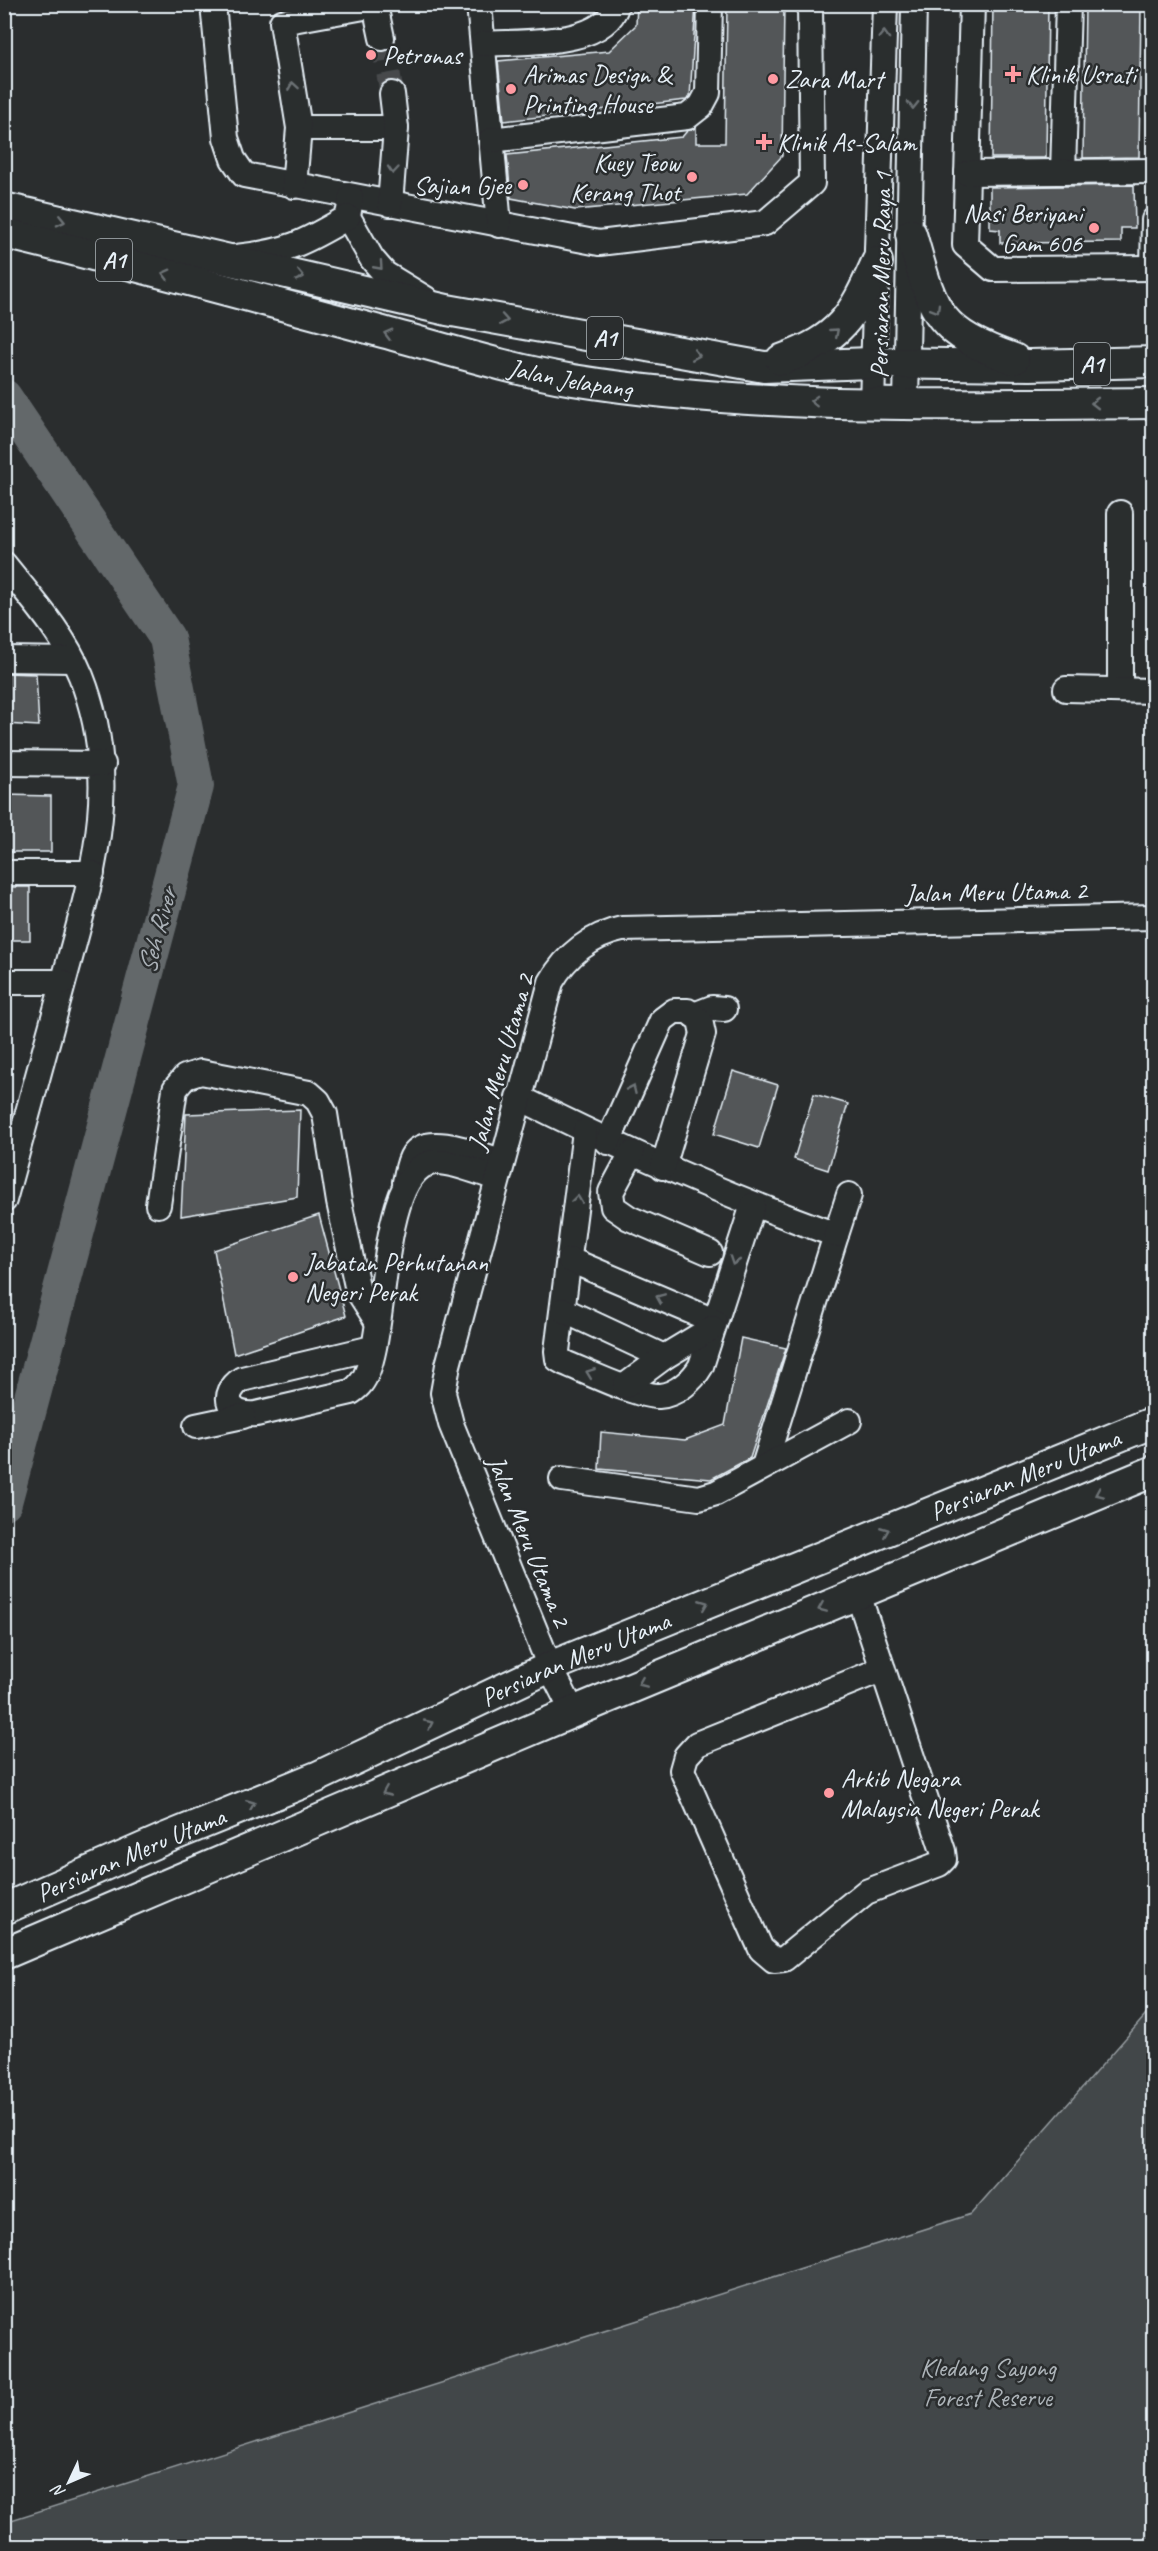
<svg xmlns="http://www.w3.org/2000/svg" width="1158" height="2551" viewBox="0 0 1158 2551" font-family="Caveat,sans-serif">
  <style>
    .green { fill: #424648; stroke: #959ca0; stroke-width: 1.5 }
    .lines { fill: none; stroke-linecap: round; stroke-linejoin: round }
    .river { stroke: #63686b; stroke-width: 36 }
    .building { fill: #535759; stroke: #e8f1f8; stroke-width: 1.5 }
    .minor-tunnel { stroke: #464a4c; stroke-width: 24; stroke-dasharray: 24 12; stroke-linecap: butt }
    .minor-casing { stroke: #e8f1f8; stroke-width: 28 }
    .major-casing { stroke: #e8f1f8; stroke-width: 34 }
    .minor { stroke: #2a2d2e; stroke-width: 24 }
    .major { stroke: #2a2d2e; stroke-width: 30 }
    .oneway { stroke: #6c7275 }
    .poi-dot { fill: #ff9aa2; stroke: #2a2d2e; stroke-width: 2 }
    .labels { text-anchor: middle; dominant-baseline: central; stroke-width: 5; stroke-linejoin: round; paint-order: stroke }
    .shield { fill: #2a2d2e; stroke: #afb6bb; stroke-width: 1.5 }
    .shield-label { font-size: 24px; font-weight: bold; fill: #e8f1f8 }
    .poi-label { font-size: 26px; fill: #e8f1f8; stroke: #2a2d2e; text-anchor: start }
    .street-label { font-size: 26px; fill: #e8f1f8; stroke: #2a2d2e }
    .park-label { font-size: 26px; fill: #aeb5ba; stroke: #2a2d2e }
    .water-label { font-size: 27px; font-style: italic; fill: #acb3b9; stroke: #2a2d2e }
  </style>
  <rect width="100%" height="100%" fill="#2a2d2e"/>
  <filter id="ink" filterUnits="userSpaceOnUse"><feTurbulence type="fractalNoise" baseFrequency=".0167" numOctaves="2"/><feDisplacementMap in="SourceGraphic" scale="12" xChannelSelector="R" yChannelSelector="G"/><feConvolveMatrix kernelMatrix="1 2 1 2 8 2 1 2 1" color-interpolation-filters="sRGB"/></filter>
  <g filter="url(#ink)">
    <path class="green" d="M1153,2007V2546H5V2522L971,2214Z"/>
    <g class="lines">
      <path class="river" d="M4,397L167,638L196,786L4,1502"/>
    </g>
    <g class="building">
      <path d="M637,4H696L690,97L686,100L504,121L498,61L609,51L636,25Z"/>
      <path d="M727,4H784L782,156L747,194L575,210L511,198L507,155L682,137L687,131L696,128V143H725Z"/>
      <path d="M993,4H1048L1046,158H991Z"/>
      <path d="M1085,4H1141L1139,157L1083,158Z"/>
      <path d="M1134,185L1135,228H1121V242L1000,243V230L990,229V187Z"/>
      <path d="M4,673L36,674L39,726L4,724Z"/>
      <path d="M4,795L51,796V852H4Z"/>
      <rect x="4" y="887" width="26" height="53"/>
      <path d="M733,1071L778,1085L759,1148L714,1134Z"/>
      <path d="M814,1094L848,1104L828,1170L794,1159Z"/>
      <path d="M300,1110L297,1197L181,1216L186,1114Z"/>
      <path d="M319,1215L346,1316L234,1354L214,1250Z"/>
      <path d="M741,1338L786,1348L750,1458L711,1479L599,1469L601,1432L685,1440L725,1425Z"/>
    </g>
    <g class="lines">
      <path class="minor-tunnel" d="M382,38L392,94"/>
      <g class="minor-casing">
        <g id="minor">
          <path d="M213,4L226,138L233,159L244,175L599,243L765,223L812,183L810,4"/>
          <path d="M479,4L499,225"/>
          <path d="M972,4L965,245L993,269L1154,268"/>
          <path d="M483,44C521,41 604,48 617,4"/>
          <path d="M299,128H396"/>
          <path d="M491,140L687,117L701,106L708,93L710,4"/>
          <path d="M1063,172L1068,4"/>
          <path d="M967,173L1154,171"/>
          <path d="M294,186L299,128L282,22L375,5L382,38"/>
          <path d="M351,197L348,217L372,259L385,274L426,299"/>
          <path d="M390,204L396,128L392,94"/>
          <path d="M236,257C287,252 304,243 348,217"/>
          <path d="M1153,268L1154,220"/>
          <path d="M872,403L885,4"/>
          <path d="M906,403L914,4"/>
          <path d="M1120,513V690"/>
          <path d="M4,564C32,599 64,634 81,676C125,787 89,885 60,995C41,1063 23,1132 4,1200"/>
          <path d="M4,659L72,660"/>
          <path d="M1066,689L1154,691"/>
          <path d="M4,763L103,764"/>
          <path d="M4,873H92"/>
          <path d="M4,982H63"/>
          <path d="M694,1015L712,1008L724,1009"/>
          <path d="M518,1097C622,1149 726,1196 836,1235L764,1466"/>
          <path d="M585,1131L557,1351L558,1359L565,1363C587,1372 638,1397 659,1396C676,1395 693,1380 701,1366L753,1205"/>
          <path d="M608,1142L662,1020L674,1011H688L700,1020L703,1034L663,1167"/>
          <path d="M632,1153L611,1192L613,1207L629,1218L710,1253"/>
          <path d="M405,1182C407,1174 408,1162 413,1155C427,1132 480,1155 501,1161"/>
          <path d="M158,1205L175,1089L185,1077L201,1072L309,1093L318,1101L325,1114L339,1202L358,1291L377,1321"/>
          <path d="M836,1235L849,1195"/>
          <path d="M570,1260L714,1321"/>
          <path d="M563,1310L664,1357"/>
          <path d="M372,1348L242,1379C219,1394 228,1417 256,1414L351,1392C354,1390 358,1387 361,1383C390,1348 375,1166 435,1162C452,1161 480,1173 497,1178"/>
          <path d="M625,1386L664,1357L712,1328"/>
          <path d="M196,1426L243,1416"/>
          <path d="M562,1479L699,1498L716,1493L849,1421"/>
          <path d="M858,1594L943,1851L944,1859L939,1864L866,1892L784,1959L774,1960L761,1949L682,1770L686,1756L697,1744L883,1669"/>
          <path d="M573,1712L550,1667L451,1424L443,1393L448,1365L551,982C566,955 592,935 622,929L1154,917"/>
        </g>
      </g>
      <g class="major-casing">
        <g id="major">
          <path d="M4,208L447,310L764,367L871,363L1030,365L1154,362"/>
          <path id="s1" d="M4,233C130,263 255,298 379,331C443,348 508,369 573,380C764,411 960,404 1154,403"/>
          <path d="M911,234C933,311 934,331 1014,359"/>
          <path d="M781,360C841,338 852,318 877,262"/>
          <path id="s2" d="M4,1909L164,1839L317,1777L550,1667L1154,1422"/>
          <path d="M4,1954L573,1712L1154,1471"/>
        </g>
      </g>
      <use href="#minor" class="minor"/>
      <use href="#major" class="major"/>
    </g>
    <defs><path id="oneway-chevron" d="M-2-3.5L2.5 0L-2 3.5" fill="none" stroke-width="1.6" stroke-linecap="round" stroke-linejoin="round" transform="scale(1.5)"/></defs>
    <g class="oneway">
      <use href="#oneway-chevron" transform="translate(884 35) rotate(-88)"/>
      <use href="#oneway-chevron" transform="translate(293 86) rotate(-99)"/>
      <use href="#oneway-chevron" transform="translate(913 105) rotate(91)"/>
      <use href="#oneway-chevron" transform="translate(393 170) rotate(95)"/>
      <use href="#oneway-chevron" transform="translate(61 221) rotate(13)"/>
      <use href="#oneway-chevron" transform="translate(379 266) rotate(48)"/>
      <use href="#oneway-chevron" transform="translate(166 274) rotate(-165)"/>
      <use href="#oneway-chevron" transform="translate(300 276) rotate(13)"/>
      <use href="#oneway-chevron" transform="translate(936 309) rotate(59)"/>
      <use href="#oneway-chevron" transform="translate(504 320) rotate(10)"/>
      <use href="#oneway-chevron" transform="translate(835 332) rotate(-41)"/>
      <use href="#oneway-chevron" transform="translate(388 334) rotate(-165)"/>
      <use href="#oneway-chevron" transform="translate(696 355) rotate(10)"/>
      <use href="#oneway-chevron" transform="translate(814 401) rotate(-178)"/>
      <use href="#oneway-chevron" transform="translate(1095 403) rotate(180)"/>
      <use href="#oneway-chevron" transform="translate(632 1089) rotate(-66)"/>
      <use href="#oneway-chevron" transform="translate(577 1199) rotate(-83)"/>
      <use href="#oneway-chevron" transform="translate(734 1261) rotate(109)"/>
      <use href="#oneway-chevron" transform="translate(660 1298) rotate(-157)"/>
      <use href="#oneway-chevron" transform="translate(590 1373) rotate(-159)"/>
      <use href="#oneway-chevron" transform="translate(1099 1493) rotate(157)"/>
      <use href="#oneway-chevron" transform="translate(885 1531) rotate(-22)"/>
      <use href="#oneway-chevron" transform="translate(704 1604) rotate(-22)"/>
      <use href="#oneway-chevron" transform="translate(822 1608) rotate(157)"/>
      <use href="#oneway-chevron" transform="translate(642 1683) rotate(157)"/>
      <use href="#oneway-chevron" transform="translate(429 1724) rotate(-25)"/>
      <use href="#oneway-chevron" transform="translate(386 1792) rotate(157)"/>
      <use href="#oneway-chevron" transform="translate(251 1804) rotate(-22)"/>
    </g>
  </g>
  <g class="poi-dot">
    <circle cx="371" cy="55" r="6"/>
    <path d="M1010 65h6v6h6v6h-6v6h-6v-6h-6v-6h6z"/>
    <circle cx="773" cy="79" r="6"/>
    <circle cx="511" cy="89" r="6"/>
    <path d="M761 133h6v6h6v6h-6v6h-6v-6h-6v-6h6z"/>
    <circle cx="692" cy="177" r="6"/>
    <circle cx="523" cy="185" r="6"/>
    <circle cx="1094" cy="228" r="6"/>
    <circle cx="293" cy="1277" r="6"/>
    <circle cx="829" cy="1793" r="6"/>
  </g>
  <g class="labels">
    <g class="shield">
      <rect x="96" y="239" width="36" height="42" rx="4.5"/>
      <rect x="587" y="317" width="36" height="42" rx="4.5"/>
      <rect x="1074" y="343" width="36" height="42" rx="4.5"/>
    </g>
    <g class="shield-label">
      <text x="114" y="260">A1</text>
      <text x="605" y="338">A1</text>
      <text x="1092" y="364">A1</text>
    </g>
    <g class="poi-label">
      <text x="383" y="55">Petronas</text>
      <text x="523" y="74">Arimas Design &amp;<tspan x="523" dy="30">Printing House</tspan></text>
      <text x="1026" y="74">Klinik Usrati</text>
      <text x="785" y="79">Zara Mart</text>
      <text x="777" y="142">Klinik As-Salam</text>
      <text x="680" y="162" text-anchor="end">Kuey Teow<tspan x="680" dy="30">Kerang Thot</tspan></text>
      <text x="511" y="185" text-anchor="end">Sajian Gjee</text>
      <text x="1082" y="213" text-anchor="end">Nasi Beriyani<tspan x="1082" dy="30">Gam 606</tspan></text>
      <text x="305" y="1262">Jabatan Perhutanan<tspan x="305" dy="30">Negeri Perak</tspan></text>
      <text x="841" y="1778">Arkib Negara<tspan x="841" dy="30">Malaysia Negeri Perak</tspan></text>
    </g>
    <g class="street-label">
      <text transform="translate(881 275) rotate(-89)">Persiaran Meru Raya 1</text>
      <text stroke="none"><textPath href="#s1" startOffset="585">Jalan Jelapang</textPath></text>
      <text transform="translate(996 892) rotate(-1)">Jalan Meru Utama 2</text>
      <text transform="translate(501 1062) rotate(-74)">Jalan Meru Utama 2</text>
      <text stroke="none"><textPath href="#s2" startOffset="1110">Persiaran Meru Utama</textPath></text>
      <text transform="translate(529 1541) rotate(68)">Jalan Meru Utama 2</text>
      <text stroke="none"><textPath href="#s2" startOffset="624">Persiaran Meru Utama</textPath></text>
      <text stroke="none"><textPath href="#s2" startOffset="138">Persiaran Meru Utama</textPath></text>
    </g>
    <g class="park-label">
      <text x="988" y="2367">Kledang Sayong<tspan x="988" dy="30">Forest Reserve</tspan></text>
    </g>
    <g class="water-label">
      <text transform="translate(157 931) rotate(-75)">Seh River</text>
    </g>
  </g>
  <rect width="1158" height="2551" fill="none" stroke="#2a2d2e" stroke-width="24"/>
  <rect x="12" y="12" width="1134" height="2527" fill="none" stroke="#e8f1f8" stroke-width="2" filter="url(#ink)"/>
  <g transform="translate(69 2482) rotate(226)" stroke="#2a2d2e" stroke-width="4.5" paint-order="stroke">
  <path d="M0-4.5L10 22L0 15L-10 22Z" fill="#e8f1f8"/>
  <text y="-9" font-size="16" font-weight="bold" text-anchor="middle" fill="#e8f1f8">N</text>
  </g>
</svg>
